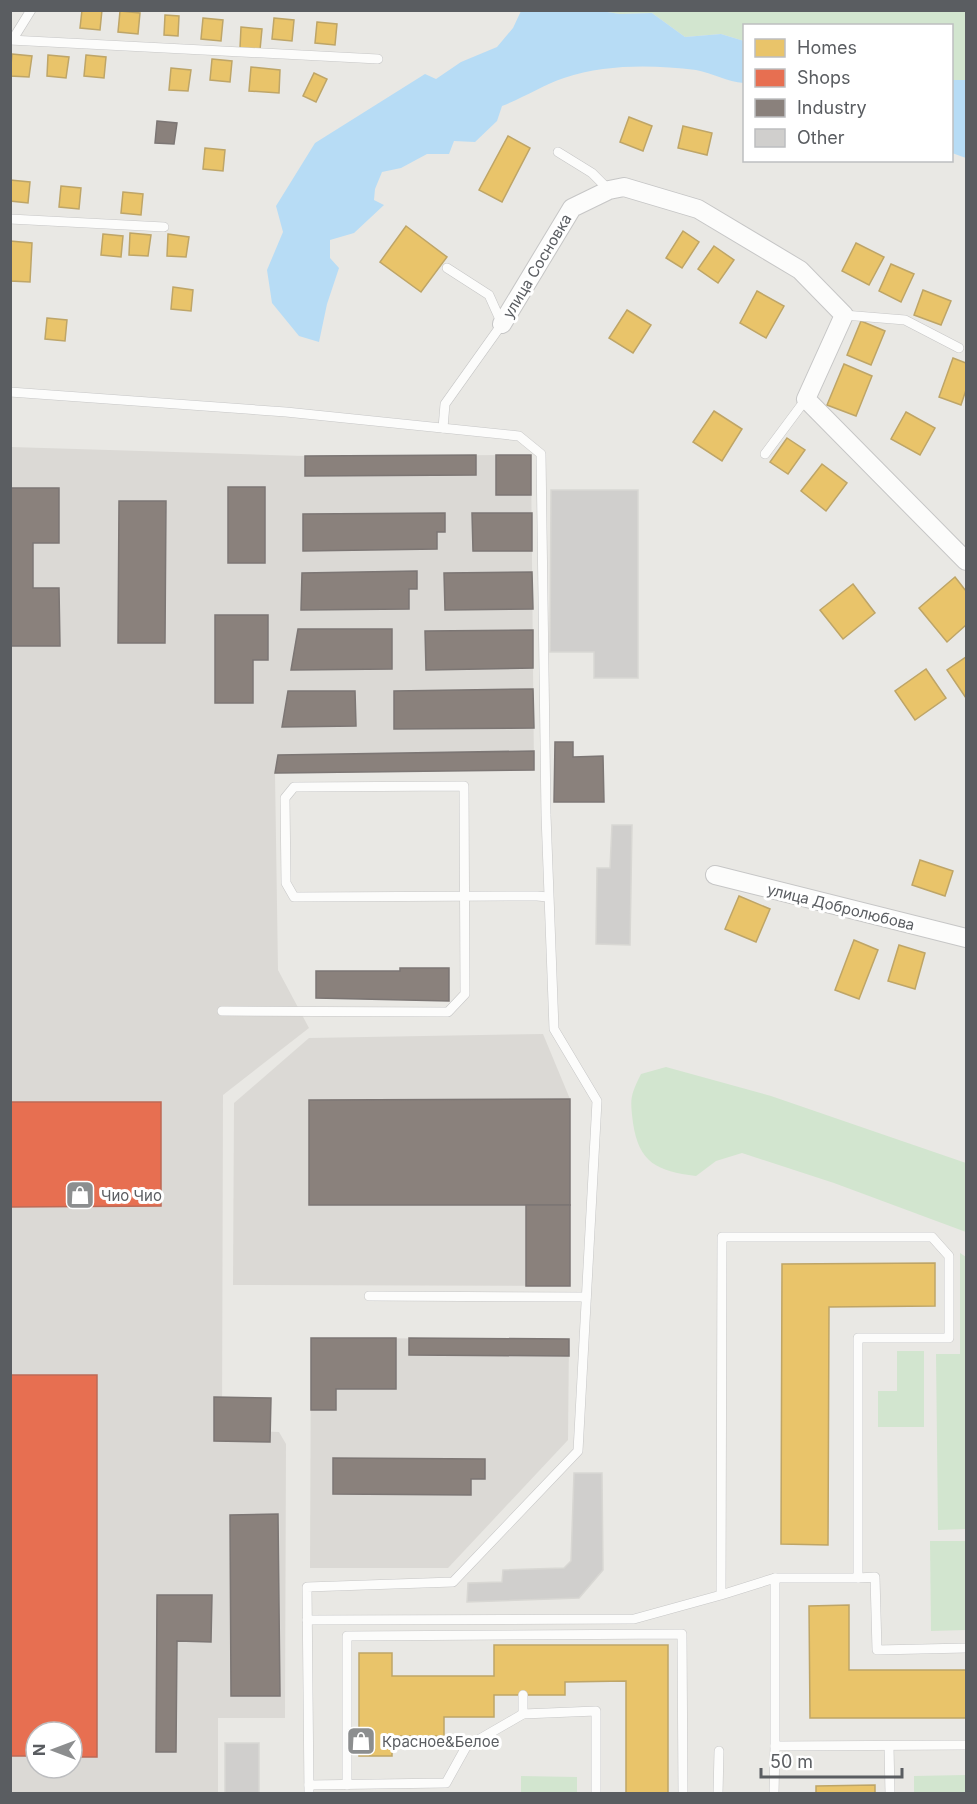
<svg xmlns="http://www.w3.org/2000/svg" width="977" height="1804" viewBox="0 0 977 1804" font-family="Inter,sans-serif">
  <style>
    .industrial { fill: #dbd9d5; fill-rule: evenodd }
    .green { fill: #d2e5cf }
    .water { fill: #b7dcf5 }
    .homes { fill: #e9c46a; stroke: #bea567; stroke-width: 1.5 }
    .shops { fill: #e76f51; stroke: #bd6a56; stroke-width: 1.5 }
    .industry { fill: #8a817c; stroke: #7c7674; stroke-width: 1.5 }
    .building { fill: #d0cfcd; stroke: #d8d7d3; stroke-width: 1.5 }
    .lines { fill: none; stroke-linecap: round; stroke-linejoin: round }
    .lane-casing { stroke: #c6c6c6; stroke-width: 10 }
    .street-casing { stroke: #c6c6c6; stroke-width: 20 }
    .lane { stroke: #fcfcfb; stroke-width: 9 }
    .street { stroke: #fcfcfb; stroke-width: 18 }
    .labels { text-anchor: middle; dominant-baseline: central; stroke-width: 6; stroke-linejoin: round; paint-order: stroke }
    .street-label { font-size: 15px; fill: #5a5d61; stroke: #fff }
    .poi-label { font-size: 15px; fill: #5a5d61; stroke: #fff; text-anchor: start }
  </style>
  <rect width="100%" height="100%" fill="#e9e8e4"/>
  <g class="industrial">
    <path d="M11,447L305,456L531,455L534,770L275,774L278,970L309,1028L223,1095L222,1430L279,1432L286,1444L285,1718H218V1793L11,1794ZM36,1732H72V1768H36Z"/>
    <path d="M543,1034L570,1099V1286L233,1285L234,1103L309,1038Z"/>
    <path d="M311,1338L569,1339L568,1440L448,1568H310Z"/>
  </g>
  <g class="green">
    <path d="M601,11H966V80H952V26H744V41L721,34L685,37L652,13L620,14Z"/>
    <path d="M666,1067L771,1096L966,1163V1232L834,1183L742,1153L716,1161L696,1176C657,1171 639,1163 633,1123C630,1099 630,1096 641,1074Z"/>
    <path d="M960,1253L966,1257V1529L938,1530L936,1354H960Z"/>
    <path d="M897,1351H924V1427H878V1391H897Z"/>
    <path d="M930,1541H966V1630L931,1631Z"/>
    <path d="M966,1775V1793H914V1776Z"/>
    <path d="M521,1776L577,1777V1793H521Z"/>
  </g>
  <g class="water">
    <path d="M601,11L620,14L652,13L685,37L721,34L744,41V83C727,82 713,73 696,70C652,65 607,64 564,78C543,85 523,98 502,106L497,121L475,142L454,141L449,154H427L401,168L382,172L375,189L374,200L384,205L354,233L330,240V258L339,268L327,304L319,342L299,336L272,303L267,270L283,232L276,206L315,143L425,74L436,79L461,62L497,47L513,28L521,11Z"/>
    <path d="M952,80H966V158L952,153Z"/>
  </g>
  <g class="homes">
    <path d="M82,10H102L100,30L80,28Z"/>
    <path d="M120,11L140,13L138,34L118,32Z"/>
    <path d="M165,15L179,16L178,36L164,35Z"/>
    <path d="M203,18L223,20L221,41L201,39Z"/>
    <path d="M274,18L294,20L292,41L272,39Z"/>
    <path d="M317,22L337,24L335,45L315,43Z"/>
    <path d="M241,27L262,29L260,50L240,48Z"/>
    <path d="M12,54L32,56L29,77L10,76Z"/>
    <path d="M48,55L69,57L66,78L47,76Z"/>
    <path d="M86,55L106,57L104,78L84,76Z"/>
    <path d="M212,59L232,61L230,82L210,80Z"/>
    <path d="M251,67L280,70L279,93L249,91Z"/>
    <path d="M171,68L191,70L188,91L169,90Z"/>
    <path d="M314,73L327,79L316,102L303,96Z"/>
    <path d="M629,117L652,126L643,151L620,142Z"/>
    <path d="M683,126L712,133L707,155L678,148Z"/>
    <path d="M508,136L530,148L502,202L479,190Z"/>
    <path d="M205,148L225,150L223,171L203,169Z"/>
    <path d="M10,180L30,182L28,203L10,201Z"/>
    <path d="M61,186L81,188L79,209L59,207Z"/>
    <path d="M123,192L143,194L141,215L121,213Z"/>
    <path d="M406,226L447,257L421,292L380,262Z"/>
    <path d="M683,231L699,242L682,268L666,258Z"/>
    <path d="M130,233L151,235L148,256L129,255Z"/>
    <path d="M103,234L123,236L121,257L101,255Z"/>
    <path d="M168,234L189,237L186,257L167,256Z"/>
    <path d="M10,241L32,243L30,282L10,281Z"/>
    <path d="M856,243L884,257L869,285L842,271Z"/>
    <path d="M714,246L734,260L718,283L698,269Z"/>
    <path d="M891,264L914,274L901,302L879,291Z"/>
    <path d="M173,287L193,290L191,311L171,309Z"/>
    <path d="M923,290L951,301L941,325L914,315Z"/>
    <path d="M757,291L784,306L766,338L740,323Z"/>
    <path d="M627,310L651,325L633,353L609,338Z"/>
    <path d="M47,318L67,320L65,341L45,339Z"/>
    <path d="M861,321L885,331L871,365L847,355Z"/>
    <path d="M953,358L966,363V390L961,405L939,397Z"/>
    <path d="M844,364L872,376L856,416L827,405Z"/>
    <path d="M714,411L742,429L722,461L693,442Z"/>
    <path d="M906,412L935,428L920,455L891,439Z"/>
    <path d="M787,438L805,450L788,474L770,462Z"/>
    <path d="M822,464L847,483L826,511L801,491Z"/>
    <path d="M955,577L966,591V625L947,642L919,608Z"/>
    <path d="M853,584L875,613L843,639L820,610Z"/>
    <path d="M966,657V698L947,670Z"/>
    <path d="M926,669L946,698L915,720L895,691Z"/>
    <path d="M920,860L953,871L945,896L912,885Z"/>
    <path d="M739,896L770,909L756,942L725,929Z"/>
    <path d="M854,940L878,950L859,999L835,990Z"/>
    <path d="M899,945L925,953L915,989L888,981Z"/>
    <path d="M935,1263V1306L829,1307L828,1545L781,1544L782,1264Z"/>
    <path d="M849,1605V1670H966V1718H810L809,1606Z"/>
    <path d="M494,1645H668V1794H626V1681L565,1682V1695H494V1717H444V1736H392V1756H359V1653H392V1676H494Z"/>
    <path d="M875,1785V1794H816V1786Z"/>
  </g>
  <g class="shops">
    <path d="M10,1102H161V1206L10,1207Z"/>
    <path d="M10,1375H97V1757H72V1732H36V1756H10Z"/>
  </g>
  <g class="industry">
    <path d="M157,121L177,123L174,144L155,143Z"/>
    <path d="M476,455V475L305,476V456Z"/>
    <rect x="496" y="455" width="35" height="40"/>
    <rect x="228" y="487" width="37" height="76"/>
    <path d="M10,488H59V543H33V588H59L60,646H10Z"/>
    <path d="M119,501H166L165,643H118Z"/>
    <path d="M445,513V532H437V549L303,551V514Z"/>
    <path d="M472,513H532V551H473Z"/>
    <path d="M417,571V589H409V609L301,610L302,573Z"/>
    <path d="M532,572L533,609L445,610L444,573Z"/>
    <path d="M215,615H268V660H253V703H215Z"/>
    <path d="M298,629H392V669L291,670Z"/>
    <path d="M533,630V668L426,670L425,631Z"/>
    <path d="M533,689L534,728L394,729V691Z"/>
    <path d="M288,691H355L356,726L282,727Z"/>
    <path d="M555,742H573V757L603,756L604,802H554Z"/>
    <path d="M534,751V770L275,773L278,755Z"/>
    <path d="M400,968H449V1001L316,998V971H400Z"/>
    <path d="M570,1099V1205H309V1100Z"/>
    <rect x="526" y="1205" width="44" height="81"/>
    <path d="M311,1338H396V1389H336V1410H311Z"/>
    <path d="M409,1338L569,1339V1356L409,1355Z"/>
    <path d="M214,1397L271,1398L270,1442L214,1441Z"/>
    <path d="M333,1458L485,1459V1479H471V1495L333,1494Z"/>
    <path d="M278,1514L280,1696H231L230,1515Z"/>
    <path d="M157,1595H212L211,1642L177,1641L176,1752H156Z"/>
  </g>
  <g class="building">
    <path d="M551,490H638V678H594V652H550Z"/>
    <path d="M612,825H632L630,945L596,944L597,868H610Z"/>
    <path d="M574,1473H602L603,1570L579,1598L467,1602L468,1583L502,1582L503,1570L564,1568L571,1561Z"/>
    <rect x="225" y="1743" width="34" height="51"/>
  </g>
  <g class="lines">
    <g class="lane-casing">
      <g id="lane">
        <path d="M13,39L31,10"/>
        <path d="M10,40L378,59"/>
        <path d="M558,152L592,173L609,190"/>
        <path d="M10,219L164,227"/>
        <path d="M844,315L905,320L959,348"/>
        <path d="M10,392L286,412L519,436L541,454L546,815L554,1029L597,1101L578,1451L453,1582L307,1587L309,1794"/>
        <path d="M443,428L445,404L502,324L489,295L447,268"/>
        <path d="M765,454L806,399"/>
        <path d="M222,1011L448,1012L465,994L464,786L294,787L285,798L286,883L294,897L537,896L548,897"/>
        <path d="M369,1296L586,1297"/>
        <path d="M858,1578L875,1577L877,1650L966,1648"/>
        <path d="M307,1620L634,1619L721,1595L722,1237H932L949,1256V1338H858V1578H775L721,1595"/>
        <path d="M523,1714V1695"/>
        <path d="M775,1746V1578"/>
        <path d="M889,1746L890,1794"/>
        <path d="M309,1785L446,1783L466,1747L523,1714L596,1711V1794"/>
        <path d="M347,1785V1636L682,1634L683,1794"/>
        <path d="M718,1794L719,1751"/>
        <path d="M774,1794L775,1746L966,1745"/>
      </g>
    </g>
    <g class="street-casing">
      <g id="street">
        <path d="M502,324L572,208L609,190L624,187L698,209L800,270L844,315L806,399L966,561"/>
        <path d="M715,875L966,938"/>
      </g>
    </g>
    <use href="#lane" class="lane"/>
    <use href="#street" class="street"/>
  </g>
  <defs>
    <g id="shop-square" transform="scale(1.5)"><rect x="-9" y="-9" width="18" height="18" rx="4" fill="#8c8e8f" stroke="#fff"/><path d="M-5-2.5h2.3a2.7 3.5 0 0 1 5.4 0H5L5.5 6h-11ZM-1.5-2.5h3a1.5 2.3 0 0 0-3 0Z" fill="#fff"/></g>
  </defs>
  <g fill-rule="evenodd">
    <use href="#shop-square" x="80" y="1195"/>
    <use href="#shop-square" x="361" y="1741"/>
  </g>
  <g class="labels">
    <g class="street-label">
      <text transform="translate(537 266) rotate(-59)">улица Сосновка</text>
      <text transform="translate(841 907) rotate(14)">улица Добролюбова</text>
    </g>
    <g class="poi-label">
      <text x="101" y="1195">Чио Чио</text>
      <text x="382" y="1741">Красное&amp;Белое</text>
    </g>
  </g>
  <rect width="977" height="1804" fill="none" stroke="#5a5d61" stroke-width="24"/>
  <rect x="743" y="24" width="210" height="138" fill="#ffffff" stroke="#bdbec0" stroke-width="1.5"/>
  <rect x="755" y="39" width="30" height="18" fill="#e9c46a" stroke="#bdbec0" stroke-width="1.5"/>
  <text x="797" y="54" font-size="18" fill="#5a5d61">Homes</text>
  <rect x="755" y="69" width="30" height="18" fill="#e76f51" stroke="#bdbec0" stroke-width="1.5"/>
  <text x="797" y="84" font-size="18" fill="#5a5d61">Shops</text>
  <rect x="755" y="99" width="30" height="18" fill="#8a817c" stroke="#bdbec0" stroke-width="1.5"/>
  <text x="797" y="114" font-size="18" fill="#5a5d61">Industry</text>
  <rect x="755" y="129" width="30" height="18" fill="#d0cfcd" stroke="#bdbec0" stroke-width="1.5"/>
  <text x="797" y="144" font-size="18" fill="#5a5d61">Other</text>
  <g transform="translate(54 1750) rotate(270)"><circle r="28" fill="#ffffff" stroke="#bdbec0" stroke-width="1.5"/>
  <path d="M0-4.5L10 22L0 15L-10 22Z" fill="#8c8e8f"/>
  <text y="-9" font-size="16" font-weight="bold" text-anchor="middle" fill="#5a5d61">N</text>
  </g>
  <path d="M761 1768v9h141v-9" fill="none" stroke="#5a5d61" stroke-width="3"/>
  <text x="770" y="1768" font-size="18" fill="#5a5d61" stroke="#ffffff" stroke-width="4.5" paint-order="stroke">50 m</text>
</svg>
